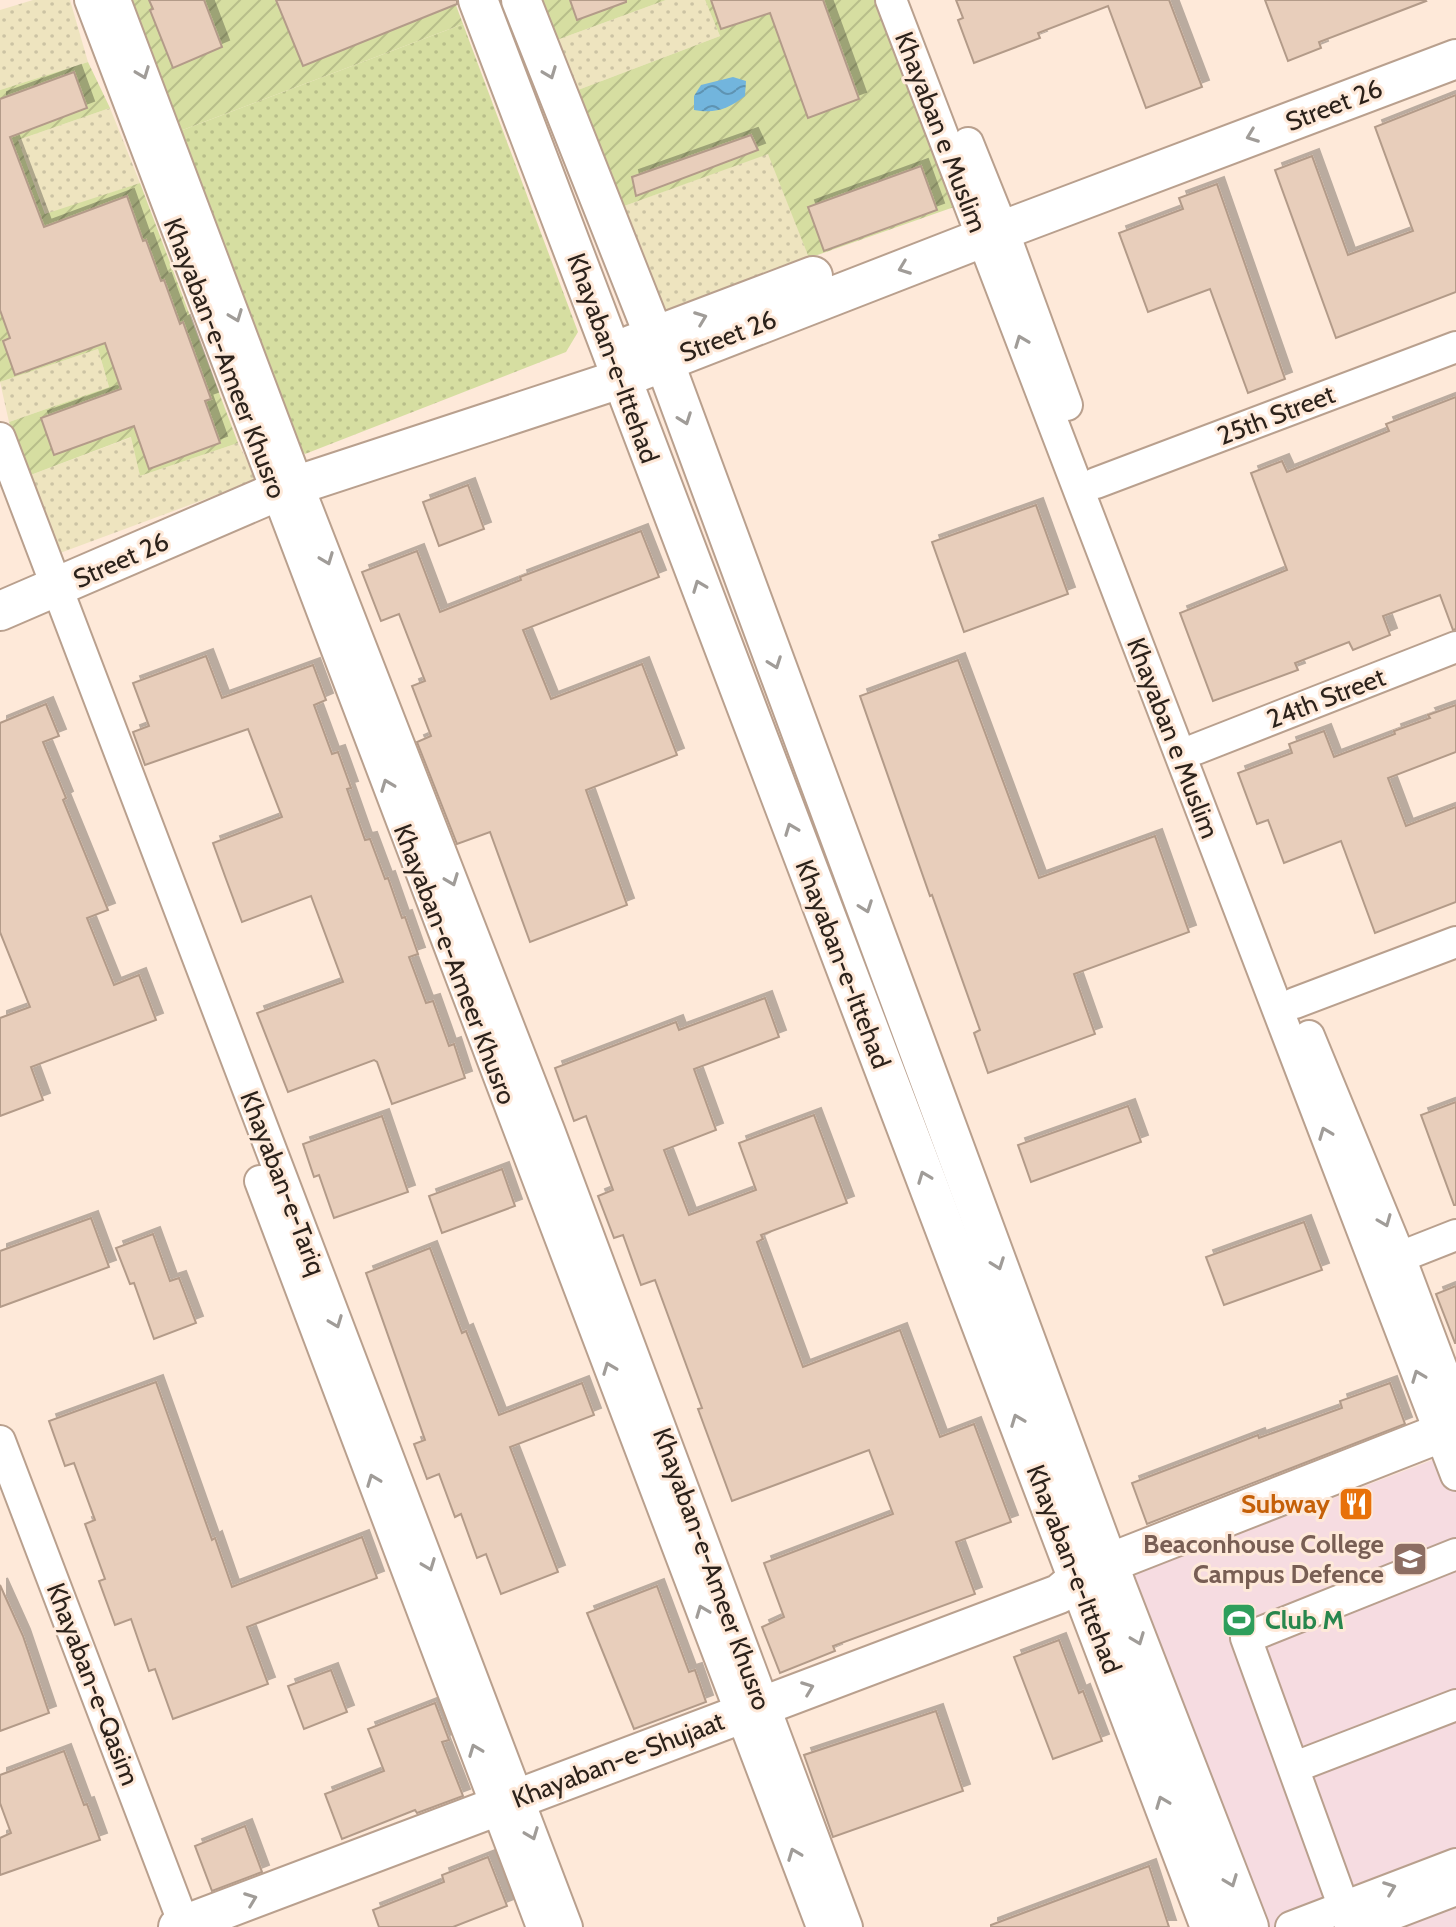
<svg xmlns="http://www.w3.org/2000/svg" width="1456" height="1927" viewBox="0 0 1456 1927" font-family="Cabin,sans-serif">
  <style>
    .commercial { fill: #f6dce1 }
    .grass { fill: url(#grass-dots) }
    .sand { fill: url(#sand-dots) }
    .garden { fill: url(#garden-furrows) }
    .water { fill: url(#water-waves) }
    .building { fill: #e8cebb; stroke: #b39b89; stroke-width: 2; filter: url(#shadow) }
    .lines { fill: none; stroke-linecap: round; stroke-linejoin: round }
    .minor-casing { stroke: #b9a08e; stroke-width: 34 }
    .major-casing { stroke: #b9a08e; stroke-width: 42 }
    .minor { stroke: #fff; stroke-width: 30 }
    .major { stroke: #fff; stroke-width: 38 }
    .oneway { stroke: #a09c98 }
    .labels { text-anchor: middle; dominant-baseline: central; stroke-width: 6; stroke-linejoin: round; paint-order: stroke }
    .street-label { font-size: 26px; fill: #2c221b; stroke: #fee9d9 }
    .food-label { font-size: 26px; font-weight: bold; fill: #c56008; stroke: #fee9d9; text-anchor: end }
    .education-label { font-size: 26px; font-weight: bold; fill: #785e54; stroke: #fee9d9; text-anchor: end }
    .leisure-label { font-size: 26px; font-weight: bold; fill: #27864d; stroke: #fee9d9; text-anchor: start }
  </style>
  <defs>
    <pattern id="grass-dots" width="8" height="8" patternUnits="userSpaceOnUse" patternTransform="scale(2)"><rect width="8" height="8" fill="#d6dea1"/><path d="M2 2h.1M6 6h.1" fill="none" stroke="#b8be8a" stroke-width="1.8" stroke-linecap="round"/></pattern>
    <pattern id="sand-dots" width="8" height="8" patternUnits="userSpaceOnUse" patternTransform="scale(2)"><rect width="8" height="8" fill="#eee4bf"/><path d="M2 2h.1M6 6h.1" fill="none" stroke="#ccc3a4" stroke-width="1.8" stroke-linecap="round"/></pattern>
    <pattern id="garden-furrows" width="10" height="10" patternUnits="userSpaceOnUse" patternTransform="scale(2)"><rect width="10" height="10" fill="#d6dea1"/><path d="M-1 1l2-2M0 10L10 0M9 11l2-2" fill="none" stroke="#b8be8a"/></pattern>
    <pattern id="water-waves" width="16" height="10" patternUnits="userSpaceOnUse" patternTransform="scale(2)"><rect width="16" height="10" fill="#72b5dd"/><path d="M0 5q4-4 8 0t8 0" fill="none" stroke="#5e93b2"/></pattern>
    <filter id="shadow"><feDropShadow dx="7" dy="-7" stdDeviation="0" flood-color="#0004"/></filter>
  </defs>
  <rect width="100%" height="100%" fill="#fee9d9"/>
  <path class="commercial" d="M1456,1451V1927H1264L1125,1578Z"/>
  <path class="grass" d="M463,24L578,332L566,352L305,454L295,442L180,131Z"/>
  <g class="sand">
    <path d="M33,0H70L88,62L0,90V10Z"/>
    <path d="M666,0H705L720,36L570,93L554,41Z"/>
    <path d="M110,108L140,183L46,215L18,140Z"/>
    <path d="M769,153L809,258L661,318L616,209Z"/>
    <path d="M98,349L109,387L9,422L0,382Z"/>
    <path d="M132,437L140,476L238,443L257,480L52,556L28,476Z"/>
  </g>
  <g class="garden">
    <path d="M131,0H454L463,24L180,131Z"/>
    <path d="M536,0H666L554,41Z"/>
    <path d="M705,0H877L954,207L809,258L768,154L616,209L570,93L720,36Z"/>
    <path d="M88,62L110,108L18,140L45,214L140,183L238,443L140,476L131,437L28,476L9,422L109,387L98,349L0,382V90Z"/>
  </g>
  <path class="water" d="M733,77L746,81L745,96C728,109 715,114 694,110V96L701,85Z"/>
  <g class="building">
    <path d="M149,0H204L222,47L173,68L150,10L153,9Z"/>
    <path d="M276,0H457V4L303,66Z"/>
    <path d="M570,0H626V2L577,20Z"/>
    <path d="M711,0H823L859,99L808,118L770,13L721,29Z"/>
    <path d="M956,0H1169L1202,87L1146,108L1108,6L1038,33L1040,38L974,63L958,20L963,18Z"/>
    <path d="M1265,0H1425L1426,1L1319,42L1321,48L1288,61Z"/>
    <path d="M74,72L87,108L10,137L44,227L127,196L143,241L146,240L161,281L164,280L180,324L183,322L211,399L205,401L220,443L149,469L134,426L54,455L41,418L121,389L105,343L15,375L3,341L10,338L0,310V99Z"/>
    <path d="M1456,95V292L1336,338L1275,170L1312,156L1348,255L1413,231L1375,127Z"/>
    <path d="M751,135L758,150L636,196L632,177Z"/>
    <path d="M921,166L937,210L824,251L808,207Z"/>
    <path d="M1217,184L1285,379L1248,393L1210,289L1148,312L1119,233L1183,209L1179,198Z"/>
    <path d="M1456,397V629L1453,630L1440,595L1383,616L1390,635L1353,650L1349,642L1295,663L1298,670L1213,701L1180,613L1287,570L1251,473L1282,461L1287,472L1389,431L1386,424Z"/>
    <path d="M468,485L484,529L439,546L423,502Z"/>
    <path d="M1036,505L1068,594L964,632L932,542Z"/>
    <path d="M641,531L659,577L523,630L551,699L642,664L677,755L586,790L627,905L530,942L490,832L457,844L417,742L431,736L412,686L425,681L399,614L381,621L362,572L417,551L440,612L521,580L520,577Z"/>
    <path d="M206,656L222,698L313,665L326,700L314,705L332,754L338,752L351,788L347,789L365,840L370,839L385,879L388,878L402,918L405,917L418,954L409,957L426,1003L433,1001L449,1046L454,1044L465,1078L392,1104L377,1062L374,1060L288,1092L257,1013L343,982L311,896L242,922L226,879L213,843L282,817L248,729L145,765L133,732L149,726L133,683Z"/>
    <path d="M958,660L1039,878L1155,836L1189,932L1074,974L1095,1034L988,1073L974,1033L980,1030L932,895L930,896L860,696Z"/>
    <path d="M46,704L59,736L43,742L66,798L63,800L108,910L87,918L114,985L139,975L156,1020L31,1067L43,1100L0,1116V1018L30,1007L0,932V723Z"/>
    <path d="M1456,705V752L1388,778L1406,826L1456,807V902L1375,933L1341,841L1284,863L1268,820L1257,824L1238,773L1292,753L1289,744L1324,731L1334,757L1395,734L1394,731L1430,718L1428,715Z"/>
    <path d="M765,998L779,1037L694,1069L716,1130L664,1150L689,1215L756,1190L739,1143L814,1115L847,1203L761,1235L763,1239L757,1242L803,1367L900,1330L940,1437L974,1424L1011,1522L956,1542L975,1594L833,1646L835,1651L780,1673L762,1627L784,1617L764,1563L893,1514L869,1450L732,1501L698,1409L702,1408L655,1280L641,1285L623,1235L614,1238L598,1196L613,1190L586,1116L574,1121L555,1068L676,1022L679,1030Z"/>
    <path d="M1456,1102V1205H1454L1421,1115Z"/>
    <path d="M1128,1106L1141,1142L1031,1182L1018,1145Z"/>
    <path d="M382,1116L408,1192L334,1218L319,1175L314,1177L303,1144Z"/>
    <path d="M502,1169L515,1206L442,1233L429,1196Z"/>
    <path d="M91,1218L109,1267L0,1307V1251Z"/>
    <path d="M1304,1222L1322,1270L1224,1305L1206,1257Z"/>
    <path d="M153,1234L170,1281L179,1278L196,1323L154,1339L134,1283L130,1284L116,1248Z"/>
    <path d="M430,1248L462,1333L466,1331L499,1415L582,1383L594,1415L510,1447L558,1572L501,1594L486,1554L477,1558L461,1514L455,1517L439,1474L427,1479L414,1444L425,1440L366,1273Z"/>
    <path d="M1456,1286V1343H1455L1436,1294Z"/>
    <path d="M156,1382L212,1540L215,1538L232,1587L362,1537L377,1578L247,1627L268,1684L173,1719L155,1669L149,1671L131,1619L115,1625L99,1581L105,1579L85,1524L95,1520L74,1463L65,1466L49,1421Z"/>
    <path d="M1390,1383L1405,1424L1147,1524L1132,1483L1258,1435L1259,1438L1342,1408L1340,1401Z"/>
    <path d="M0,1585L23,1636L49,1713L0,1731Z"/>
    <path d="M657,1586L689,1672L695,1670L706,1702L634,1729L587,1613Z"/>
    <path d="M1059,1640L1079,1693L1083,1691L1102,1741L1053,1759L1014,1657Z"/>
    <path d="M331,1670L347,1712L304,1729L288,1686Z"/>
    <path d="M435,1703L449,1740L442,1742L463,1796L417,1813L415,1810L342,1839L325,1794L384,1771L368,1729Z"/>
    <path d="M936,1711L963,1791L833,1837L804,1755Z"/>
    <path d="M64,1751L84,1805L87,1804L100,1840L0,1875V1838L11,1833L0,1803V1775Z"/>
    <path d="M245,1826L262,1872L212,1891L195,1846Z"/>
    <path d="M488,1857L507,1906L453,1927H379L373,1910L444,1882L442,1875Z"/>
    <path d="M1149,1866L1169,1927H991V1925Z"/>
  </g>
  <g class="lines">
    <g class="minor-casing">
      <g id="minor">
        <path d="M90,0L822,1927"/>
        <path d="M115,0L298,485L549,1130L847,1927"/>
        <path d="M891,0L1456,1475"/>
        <path d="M968,143L1003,230L1067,405"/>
        <path d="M0,438L567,1927"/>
        <path d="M1096,483L1456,347"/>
        <path d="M1196,749L1456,647"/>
        <path d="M1295,1003L1456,942"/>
        <path d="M1309,1036L1400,1257L1456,1406"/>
        <path d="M260,1181L542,1927"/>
        <path d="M1400,1257L1456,1235"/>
        <path d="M0,1441L185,1927"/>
        <path d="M1295,1767L1456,1705"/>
        <path d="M1291,1927L1456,1864"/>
        <path d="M1351,1927L1246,1638L1456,1554"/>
        <path d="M1359,1927L1456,1890"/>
      </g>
    </g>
    <g class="major-casing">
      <g id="major">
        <path d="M478,0L1210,1927"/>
        <path d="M521,0L664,361L1117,1587L1249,1927"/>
        <path d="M631,345L813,276"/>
        <path d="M0,611L276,492L620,379L1003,230L1456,59"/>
        <path d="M178,1927L1059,1594L1078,1578L1109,1563L1456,1427"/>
      </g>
    </g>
    <use href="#minor" class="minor"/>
    <use href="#major" class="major"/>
  </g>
  <defs><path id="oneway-chevron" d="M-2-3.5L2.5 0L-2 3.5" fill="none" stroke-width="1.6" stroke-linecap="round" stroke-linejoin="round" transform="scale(2)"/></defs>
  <g class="oneway">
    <use href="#oneway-chevron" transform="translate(143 73) rotate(69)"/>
    <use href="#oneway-chevron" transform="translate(550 73) rotate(69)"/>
    <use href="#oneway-chevron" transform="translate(1252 136) rotate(159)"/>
    <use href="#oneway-chevron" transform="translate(904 268) rotate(159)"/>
    <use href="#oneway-chevron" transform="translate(236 316) rotate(69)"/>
    <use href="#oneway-chevron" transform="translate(701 318) rotate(-21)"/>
    <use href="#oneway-chevron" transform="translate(1021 341) rotate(-111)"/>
    <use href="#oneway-chevron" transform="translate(685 419) rotate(70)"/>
    <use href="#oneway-chevron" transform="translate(327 559) rotate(69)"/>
    <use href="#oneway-chevron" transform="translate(699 586) rotate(-111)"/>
    <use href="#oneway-chevron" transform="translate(775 663) rotate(70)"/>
    <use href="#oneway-chevron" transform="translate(387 785) rotate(-111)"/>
    <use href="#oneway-chevron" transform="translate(791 829) rotate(-111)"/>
    <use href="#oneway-chevron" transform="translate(452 880) rotate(69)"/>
    <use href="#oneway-chevron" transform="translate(866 907) rotate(70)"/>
    <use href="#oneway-chevron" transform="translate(1325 1133) rotate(-111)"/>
    <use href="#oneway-chevron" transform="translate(924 1177) rotate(-111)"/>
    <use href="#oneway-chevron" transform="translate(1385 1221) rotate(68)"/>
    <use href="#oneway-chevron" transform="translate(998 1264) rotate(70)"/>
    <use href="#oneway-chevron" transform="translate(336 1322) rotate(69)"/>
    <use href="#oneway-chevron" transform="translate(609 1368) rotate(-111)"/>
    <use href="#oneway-chevron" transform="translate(1418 1376) rotate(-111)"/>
    <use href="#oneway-chevron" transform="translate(1017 1420) rotate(-111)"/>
    <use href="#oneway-chevron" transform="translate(373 1480) rotate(-111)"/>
    <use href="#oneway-chevron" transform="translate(429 1565) rotate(69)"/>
    <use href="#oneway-chevron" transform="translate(702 1611) rotate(-111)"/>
    <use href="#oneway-chevron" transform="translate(1138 1639) rotate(69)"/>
    <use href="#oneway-chevron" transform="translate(808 1688) rotate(-21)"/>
    <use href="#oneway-chevron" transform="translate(475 1750) rotate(-111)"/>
    <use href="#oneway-chevron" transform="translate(1162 1802) rotate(-111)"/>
    <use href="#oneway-chevron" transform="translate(532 1834) rotate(69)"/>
    <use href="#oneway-chevron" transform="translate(794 1854) rotate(-111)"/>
    <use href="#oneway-chevron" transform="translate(1231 1881) rotate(69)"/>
    <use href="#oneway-chevron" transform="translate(1390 1888) rotate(-21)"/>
    <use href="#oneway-chevron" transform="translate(251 1899) rotate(-21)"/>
  </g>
  <defs>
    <g id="restaurant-square" transform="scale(1.8)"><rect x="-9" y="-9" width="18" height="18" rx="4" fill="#e8710a" stroke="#fee9d9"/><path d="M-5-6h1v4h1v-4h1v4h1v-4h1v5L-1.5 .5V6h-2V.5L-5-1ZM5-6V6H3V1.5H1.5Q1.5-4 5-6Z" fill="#fff"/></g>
    <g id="university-square" transform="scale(1.8)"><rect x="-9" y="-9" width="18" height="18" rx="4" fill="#8d6e63" stroke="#fee9d9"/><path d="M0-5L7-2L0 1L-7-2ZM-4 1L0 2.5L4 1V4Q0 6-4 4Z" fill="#fff"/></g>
    <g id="stadium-square" transform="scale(1.8)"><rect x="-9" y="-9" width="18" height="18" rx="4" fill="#2e9e5b" stroke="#fee9d9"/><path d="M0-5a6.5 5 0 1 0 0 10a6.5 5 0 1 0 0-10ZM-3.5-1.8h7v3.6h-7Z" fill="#fff"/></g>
  </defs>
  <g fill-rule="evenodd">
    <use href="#restaurant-square" x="1356" y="1504"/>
    <use href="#university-square" x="1410" y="1559"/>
    <use href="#stadium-square" x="1239" y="1620"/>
  </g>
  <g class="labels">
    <g class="street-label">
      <text transform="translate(1334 105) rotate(-21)">Street 26</text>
      <text transform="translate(941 132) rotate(69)">Khayaban e Muslim</text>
      <text transform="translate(728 336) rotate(-21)">Street 26</text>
      <text transform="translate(225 358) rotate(69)">Khayaban-e-Ameer Khusro</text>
      <text transform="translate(613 358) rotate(70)">Khayaban-e-Ittehad</text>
      <text transform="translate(1276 415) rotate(-21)">25th Street</text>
      <text transform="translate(121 560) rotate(-24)">Street 26</text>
      <text transform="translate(1326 698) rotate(-21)">24th Street</text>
      <text transform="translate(1173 738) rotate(69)">Khayaban e Muslim</text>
      <text transform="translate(455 964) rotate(69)">Khayaban-e-Ameer Khusro</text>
      <text transform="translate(843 964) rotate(69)">Khayaban-e-Ittehad</text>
      <text transform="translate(283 1183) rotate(69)">Khayaban-e-Tariq</text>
      <text transform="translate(712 1569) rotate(70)">Khayaban-e-Ameer Khusro</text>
      <text transform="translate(1074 1569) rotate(69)">Khayaban-e-Ittehad</text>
      <text transform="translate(93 1684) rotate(69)">Khayaban-e-Qasim</text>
      <text transform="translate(618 1760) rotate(-21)">Khayaban-e-Shujaat</text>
    </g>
    <g class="food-label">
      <text x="1330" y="1504">Subway</text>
    </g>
    <g class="education-label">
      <text x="1384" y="1544">Beaconhouse College<tspan x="1384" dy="30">Campus Defence</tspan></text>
    </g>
    <g class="leisure-label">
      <text x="1265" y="1620">Club M</text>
    </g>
  </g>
</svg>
